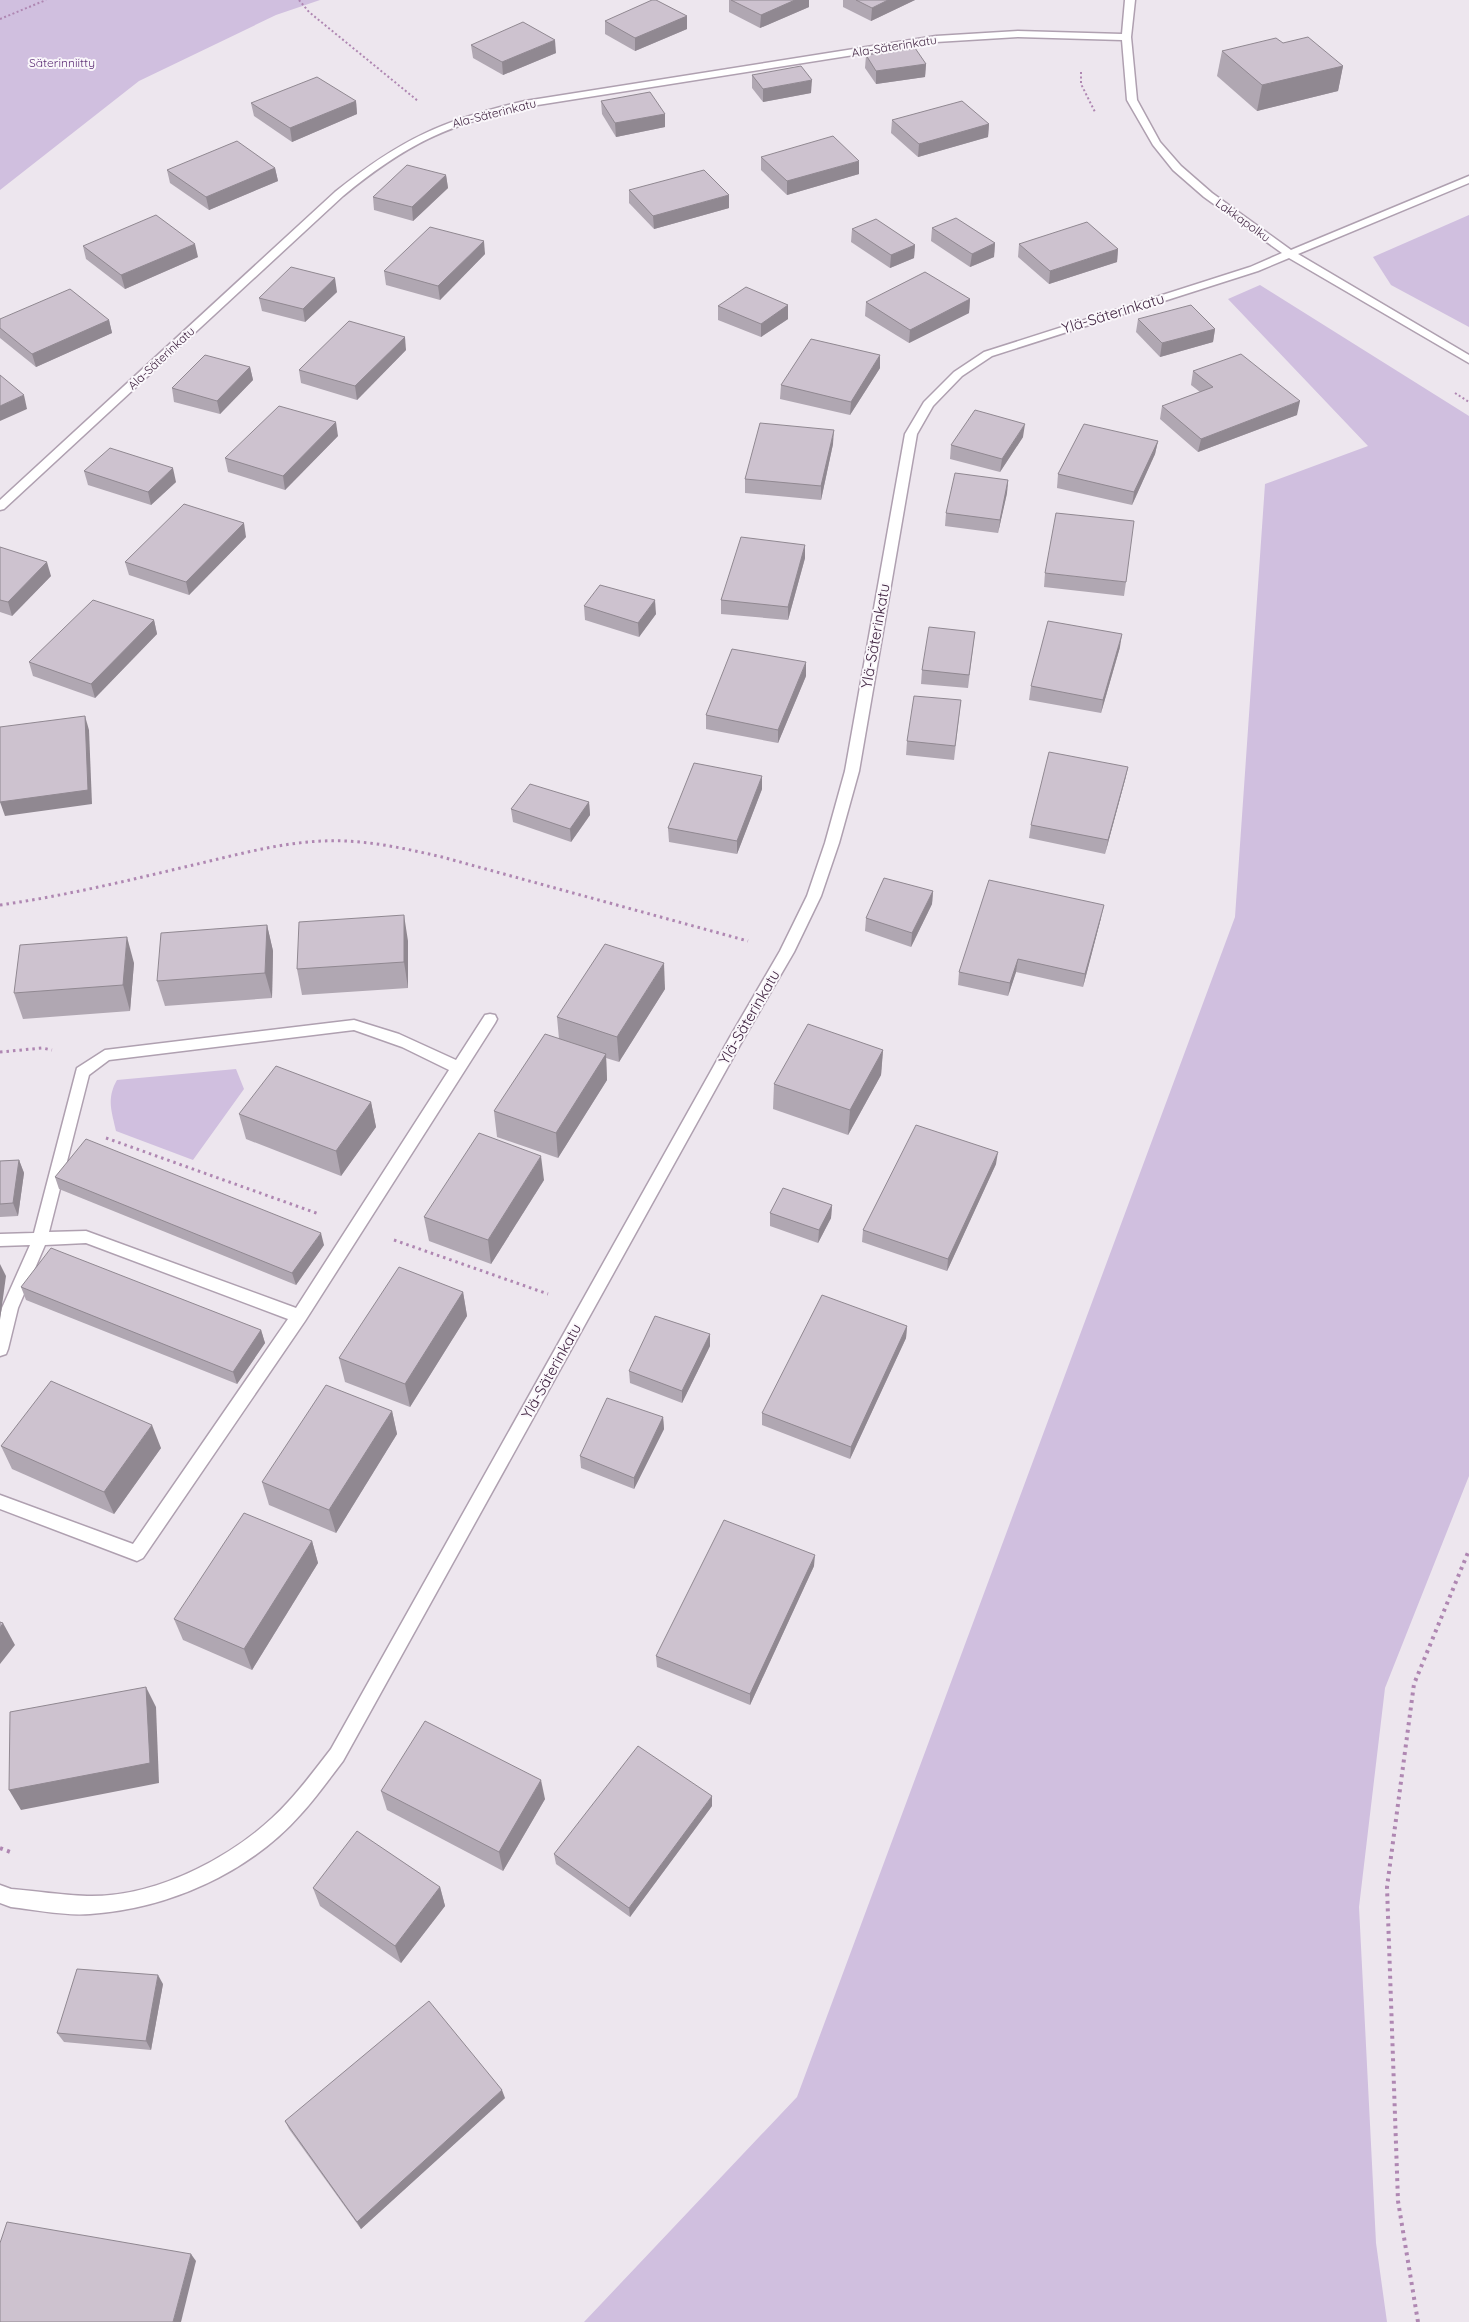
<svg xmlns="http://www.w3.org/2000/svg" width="1469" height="2322" viewBox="0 0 1469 2322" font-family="Quicksand,sans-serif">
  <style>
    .green { fill: #d0bfdf }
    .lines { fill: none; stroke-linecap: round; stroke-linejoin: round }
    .minor-casing { stroke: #afa0b0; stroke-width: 3 }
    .path-far2 { stroke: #af87b2; stroke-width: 2; stroke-dasharray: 2 2.5; stroke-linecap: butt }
    .path-far1 { stroke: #af87b2; stroke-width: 3; stroke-dasharray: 2.5 4; stroke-linecap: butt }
    .path { stroke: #af87b2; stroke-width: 4; stroke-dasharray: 3 4.5; stroke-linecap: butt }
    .minor { fill: #fff; fill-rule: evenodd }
    .wall { fill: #b0a7b2 }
    .shaded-wall { fill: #908891 }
    .building { fill: #cdc2cf; stroke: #908891 }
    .labels { text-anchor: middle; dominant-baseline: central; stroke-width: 4; stroke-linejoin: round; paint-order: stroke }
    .far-street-label { font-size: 12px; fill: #402441; stroke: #faf7fb }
    .far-park-label { font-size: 12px; fill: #5e2f77; stroke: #faf7fb }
    .street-label { font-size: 15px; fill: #402441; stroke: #faf7fb }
  </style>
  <rect width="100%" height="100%" fill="#ede6ee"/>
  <g class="green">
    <path d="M0,0H320L276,15L139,81L0,190Z"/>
    <path d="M1469,215V327L1391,285L1373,257Z"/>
    <path d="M1260,285L1469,416V1476L1385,1688L1359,1907L1376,2243L1387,2322H584L797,2097L1235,917L1265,484L1368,446L1228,299Z"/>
    <path d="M236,1069L244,1089L193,1160L116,1131C112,1112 106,1099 117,1080Z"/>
  </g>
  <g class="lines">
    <g class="minor-casing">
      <g id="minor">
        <path d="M1125,0H1135L1131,37L1137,100L1160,142L1181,166L1212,193L1291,250L1469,176V183L1298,254L1469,355V363L1289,258L1258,271L992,356L962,376L933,406L917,434L859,771L839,843L821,896L794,952L740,1045L343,1761C329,1779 316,1798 301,1814C249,1873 168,1909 90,1914C65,1916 36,1910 11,1907L0,1903V1885L11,1889C36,1891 61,1895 87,1896C158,1898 241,1854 288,1802C303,1786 317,1767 331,1749L730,1037L780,951L807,896L825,843L845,771L905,434L924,402L954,372L984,352L1250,267L1282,253L1204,197L1173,170L1153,145L1127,100L1122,40L1018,37L936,42L525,107C446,125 405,145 343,196L4,509L0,510V500L335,192C401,139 443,120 525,101L936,36L1018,31L1122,34Z"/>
        <path d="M490,1014L495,1015L497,1019L495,1023L305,1321L143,1558L137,1561L0,1509V1495L133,1544L288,1319L86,1243L45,1245L18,1308L8,1349L6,1354L0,1356V1317L2,1308L30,1245L0,1246V1234L34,1233L77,1068L105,1050L354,1020L399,1034L456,1060L485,1015ZM354,1030L402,1047L449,1070L296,1308L86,1231L49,1232L89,1075L109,1060Z"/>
      </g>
    </g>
    <g class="path-far2">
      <path d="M299,0L309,12L418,101"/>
      <path d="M0,19L46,0"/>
      <path d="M1081,72V84L1095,112"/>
      <path d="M1455,393L1469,402"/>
    </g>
    <g class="path-far1">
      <path d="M0,905C64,896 126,881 189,866C232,856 277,843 322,841C363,839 403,848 442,857L748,941"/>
      <path d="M0,1052L42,1048L52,1050"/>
      <path d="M106,1138L319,1214"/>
      <path d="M394,1240L548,1294"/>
    </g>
    <g class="path">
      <path d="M0,1848L13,1853"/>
      <path d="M1418,2322L1398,2201L1387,1887L1414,1684L1469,1550"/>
    </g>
    <use href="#minor" class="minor"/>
  </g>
  <g class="wall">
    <path d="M729,0H809V7L760,28L729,12Z"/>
    <path d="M843,0H915L871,21L843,7Z"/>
    <path d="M687,16V29L635,51L605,34V21Z"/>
    <path d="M1283,43L1343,66L1338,91L1257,111L1217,76L1222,51Z"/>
    <path d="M471,45L556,53L503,75L473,58Z"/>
    <path d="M866,55L926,64L925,77L876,84L865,68Z"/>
    <path d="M752,75L811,93L763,102L752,88Z"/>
    <path d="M356,101L357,114L292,142L254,116L251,103Z"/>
    <path d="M601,101L665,114V127L616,137L602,114Z"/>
    <path d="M892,120L989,124L988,137L918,157L891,133Z"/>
    <path d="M761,157L859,174L787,195L761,170Z"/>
    <path d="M275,168L278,181L209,210L170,183L167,170Z"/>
    <path d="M446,175L448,188L413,221L374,210L373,197Z"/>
    <path d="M629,190L729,208L654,229L629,203Z"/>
    <path d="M932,228L995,243L994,257L970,267L931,241Z"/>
    <path d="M852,229L915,245L914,258L890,268L851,242Z"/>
    <path d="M1019,244L1118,249L1117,262L1049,284L1018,257Z"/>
    <path d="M83,246L198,257L125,289L86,259Z"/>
    <path d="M485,254L440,300L386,285L384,271Z"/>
    <path d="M337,292L305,322L262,311L259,298Z"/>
    <path d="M970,299L969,313L909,343L865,316L866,302Z"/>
    <path d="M788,305V319L761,337L718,320V306Z"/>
    <path d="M0,319L109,320L112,333L36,367L0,338Z"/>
    <path d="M1138,319L1215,329L1213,342L1160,357L1136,332Z"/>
    <path d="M406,350L357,400L301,383L299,370Z"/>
    <path d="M250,367L253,380L220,414L174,402L172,388Z"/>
    <path d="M880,368L850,415L780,399L781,385Z"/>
    <path d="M1193,371L1297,415L1198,452L1160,419L1162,406L1200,392L1191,385Z"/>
    <path d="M338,436L285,490L228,472L225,458Z"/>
    <path d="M1023,437L1000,472L950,459L951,445Z"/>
    <path d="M1158,441L1155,454L1132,505L1057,488L1058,474Z"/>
    <path d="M833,444L821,500L745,493V479Z"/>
    <path d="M84,471L176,482L151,505L88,485Z"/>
    <path d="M1008,480L1007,493L998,533L945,526L946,513Z"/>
    <path d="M246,537L189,595L129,575L125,562Z"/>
    <path d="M805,545V558L788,620L721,614V600Z"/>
    <path d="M0,547L51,576L12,616L0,612Z"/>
    <path d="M1045,573L1126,582L1124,596L1044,587Z"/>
    <path d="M584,606L656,614L639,637L585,620Z"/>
    <path d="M154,620L157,634L95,698L33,676L29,662Z"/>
    <path d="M975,632L968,688L921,684L922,670Z"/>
    <path d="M1120,647L1101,713L1029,700L1031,686Z"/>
    <path d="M806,676L778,743L706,729V715Z"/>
    <path d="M961,700L954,760L906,755L907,741Z"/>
    <path d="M1128,767L1125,780L1105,854L1029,838L1031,825Z"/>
    <path d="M762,789L737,854L669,842L668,828Z"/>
    <path d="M589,802L590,815L571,842L513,822L511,809Z"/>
    <path d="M933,891L932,904L911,947L865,931L866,918Z"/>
    <path d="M1101,918L1083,987L1016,972L1008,996L958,985L959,972Z"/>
    <path d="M267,925L273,951L272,998L165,1006L157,981Z"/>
    <path d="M408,941V988L302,995L297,969Z"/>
    <path d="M134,963L130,1011L23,1019L14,993Z"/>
    <path d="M665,989L619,1062L606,1058L607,1080L558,1158L497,1137L494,1111L559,1039L557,1017Z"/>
    <path d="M883,1050L881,1075L848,1135L773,1109L774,1084Z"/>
    <path d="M371,1102L376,1127L341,1176L246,1139L239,1114Z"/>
    <path d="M19,1160L24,1173L18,1216L0,1217V1161Z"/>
    <path d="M996,1164L947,1271L862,1242L863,1230Z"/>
    <path d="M55,1177L324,1245L296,1285L59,1189Z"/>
    <path d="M544,1180L491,1264L429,1241L424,1217Z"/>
    <path d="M832,1205L831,1218L818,1243L770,1226V1213Z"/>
    <path d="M21,1287L261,1330L265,1343L237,1384L26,1300Z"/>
    <path d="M463,1292L467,1316L410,1407L345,1382L339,1358Z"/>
    <path d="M907,1326L906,1338L850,1459L762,1425V1413Z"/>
    <path d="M710,1334V1346L682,1403L630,1383L629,1371Z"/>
    <path d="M392,1411L397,1434L336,1533L269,1505L262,1482Z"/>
    <path d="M663,1417L664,1429L634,1489L581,1468L580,1456Z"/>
    <path d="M1,1446L161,1448L114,1514L12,1469Z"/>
    <path d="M312,1541L318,1563L252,1670L183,1640L174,1619Z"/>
    <path d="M814,1566L750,1705L657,1667L656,1656Z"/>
    <path d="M381,1791L545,1799L503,1871L387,1810Z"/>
    <path d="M712,1806L630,1917L556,1864L554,1854Z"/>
    <path d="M440,1887L445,1906L401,1963L320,1906L313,1888Z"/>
    <path d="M163,1984L151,2050L64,2042L57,2033Z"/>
    <path d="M505,2098L361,2229L289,2129L285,2121Z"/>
  </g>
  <g class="shaded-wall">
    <path d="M795,0H809V7L760,28L761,15Z"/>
    <path d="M888,0H915L871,21L872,8Z"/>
    <path d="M687,16V29L635,51V38Z"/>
    <path d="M555,40L556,53L503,75L502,62Z"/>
    <path d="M926,64L925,77L876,84V71Z"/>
    <path d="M1343,66L1338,91L1257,111L1262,85Z"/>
    <path d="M812,80L811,93L763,102V89Z"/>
    <path d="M356,101L357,114L292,142L290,128Z"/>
    <path d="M665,114V127L616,137L615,123Z"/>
    <path d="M989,124L988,137L918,157L919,144Z"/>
    <path d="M859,161V174L787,195V181Z"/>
    <path d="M275,168L278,181L209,210L206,197Z"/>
    <path d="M446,175L448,188L413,221L412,207Z"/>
    <path d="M729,195V208L654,229L653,216Z"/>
    <path d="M484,241L485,254L440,300L438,286Z"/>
    <path d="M995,243L994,257L970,267L972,254Z"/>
    <path d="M195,244L198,257L125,289L121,275Z"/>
    <path d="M915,245L914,258L890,268L891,255Z"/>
    <path d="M1118,249L1117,262L1049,284L1050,271Z"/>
    <path d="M335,278L337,292L305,322L303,309Z"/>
    <path d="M970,299L969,313L909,343L910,330Z"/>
    <path d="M788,305V319L761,337V324Z"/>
    <path d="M109,320L112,333L36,367L32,354Z"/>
    <path d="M1215,329L1213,342L1160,357L1162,343Z"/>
    <path d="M405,337L406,350L357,400L355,386Z"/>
    <path d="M880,355V368L850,415L851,402Z"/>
    <path d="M250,367L253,380L220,414L217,401Z"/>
    <path d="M24,395L27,409L0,421V406Z"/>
    <path d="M1300,401L1297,415L1198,452L1201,439Z"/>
    <path d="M336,422L338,436L285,490L283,476Z"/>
    <path d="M1025,424L1023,437L1000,472L1002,459Z"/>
    <path d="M834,430L833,444L821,500V486Z"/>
    <path d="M1158,441L1155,454L1132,505L1134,492Z"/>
    <path d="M173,468L176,482L151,505L148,492Z"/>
    <path d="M1008,480L1007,493L998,533L1000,520Z"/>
    <path d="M244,523L246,537L189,595L186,582Z"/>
    <path d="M805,545V558L788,620V607Z"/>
    <path d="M47,562L51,576L12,616L8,602Z"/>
    <path d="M655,600L656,614L639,637L638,623Z"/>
    <path d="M154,620L157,634L95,698L91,684Z"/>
    <path d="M1122,634L1120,647L1101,713L1103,700Z"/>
    <path d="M806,662V676L778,743V730Z"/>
    <path d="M85,716L89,730L92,804L5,816L0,802Z"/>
    <path d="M1128,767L1125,780L1105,854L1108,840Z"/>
    <path d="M762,776V789L737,854V841Z"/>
    <path d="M589,802L590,815L571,842L570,829Z"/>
    <path d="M933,891L932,904L911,947L912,933Z"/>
    <path d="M1104,905L1101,918L1083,987L1085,974Z"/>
    <path d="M404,915L408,941V988L404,962Z"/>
    <path d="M267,925L273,951L272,998L265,973Z"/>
    <path d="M127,937L134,963L130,1011L123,985Z"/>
    <path d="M1018,959L1016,972L1008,996L1010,983Z"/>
    <path d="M664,963L665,989L619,1062L617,1037Z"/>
    <path d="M883,1050L881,1075L848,1135L850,1110Z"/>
    <path d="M606,1054L607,1080L558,1158L556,1133Z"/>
    <path d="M371,1102L376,1127L341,1176L336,1151Z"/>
    <path d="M998,1152L996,1164L947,1271L948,1259Z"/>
    <path d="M541,1156L544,1180L491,1264L488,1240Z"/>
    <path d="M19,1160L24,1173L18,1216L13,1203Z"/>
    <path d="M832,1205L831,1218L818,1243L819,1230Z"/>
    <path d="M321,1233L324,1245L296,1285L292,1273Z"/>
    <path d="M0,1264L6,1276L0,1320Z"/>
    <path d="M463,1292L467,1316L410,1407L405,1384Z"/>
    <path d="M907,1326L906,1338L850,1459L851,1447Z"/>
    <path d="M261,1330L265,1343L237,1384L233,1372Z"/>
    <path d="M710,1334V1346L682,1403V1391Z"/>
    <path d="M392,1411L397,1434L336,1533L329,1510Z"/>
    <path d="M663,1417L664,1429L634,1489V1478Z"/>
    <path d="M152,1425L161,1448L114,1514L104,1492Z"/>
    <path d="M312,1541L318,1563L252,1670L244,1649Z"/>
    <path d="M815,1555L814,1566L750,1705V1694Z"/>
    <path d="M3,1623L15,1645L0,1664V1628Z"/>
    <path d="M146,1687L156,1707L159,1783L21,1810L9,1790Z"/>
    <path d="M541,1780L545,1799L503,1871L499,1852Z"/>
    <path d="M712,1796V1806L630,1917L629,1908Z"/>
    <path d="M440,1887L445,1906L401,1963L395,1946Z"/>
    <path d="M158,1975L163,1984L151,2050L146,2041Z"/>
    <path d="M502,2090L505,2098L361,2229L357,2222Z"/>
    <path d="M191,2254L196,2261L181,2322H173Z"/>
  </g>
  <g class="building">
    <path d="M652,0H656L687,16L635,38L605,21Z"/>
    <path d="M731,0H795L761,15Z"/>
    <path d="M856,0H888L872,8Z"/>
    <path d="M523,22L555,40L502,62L471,45Z"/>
    <path d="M1308,37L1343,66L1262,85L1222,51L1276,38L1283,43Z"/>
    <path d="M915,48L926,64L876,71L866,55Z"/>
    <path d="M801,66L812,80L763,89L752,75Z"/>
    <path d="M317,77L356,101L290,128L251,103Z"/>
    <path d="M650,92L665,114L615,123L601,101Z"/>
    <path d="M962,101L989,124L919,144L892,120Z"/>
    <path d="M833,136L859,161L787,181L761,157Z"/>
    <path d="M237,141L275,168L206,197L167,170Z"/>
    <path d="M407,165L446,175L412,207L373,197Z"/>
    <path d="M704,170L729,195L653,216L629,190Z"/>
    <path d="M156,215L195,244L121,275L83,246Z"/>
    <path d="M956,218L995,243L972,254L932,228Z"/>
    <path d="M876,219L915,245L891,255L852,229Z"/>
    <path d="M1087,222L1118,249L1050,271L1019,244Z"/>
    <path d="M430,227L484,241L438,286L384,271Z"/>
    <path d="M291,267L335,278L303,309L259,298Z"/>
    <path d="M925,272L970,299L910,330L866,302Z"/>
    <path d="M746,287L788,305L761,324L718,306Z"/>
    <path d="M70,289L109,320L32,354L0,328V319Z"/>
    <path d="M1191,305L1215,329L1162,343L1138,319Z"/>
    <path d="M349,321L405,337L355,386L299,370Z"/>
    <path d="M811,339L880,355L851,402L781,385Z"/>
    <path d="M1241,354L1300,401L1201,439L1162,406L1213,387L1193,371Z"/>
    <path d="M205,355L250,367L217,401L172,388Z"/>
    <path d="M0,375L24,395L0,406Z"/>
    <path d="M279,406L336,422L283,476L225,458Z"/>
    <path d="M975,410L1025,424L1002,459L951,445Z"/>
    <path d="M760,423L834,430L821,486L745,479Z"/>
    <path d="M1084,424L1158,441L1134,492L1058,474Z"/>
    <path d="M110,448L173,468L148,492L84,471Z"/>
    <path d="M955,473L1008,480L1000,520L946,513Z"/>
    <path d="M184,504L244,523L186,582L125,562Z"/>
    <path d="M1056,513L1134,521L1126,582L1045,573Z"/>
    <path d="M741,537L805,545L788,607L721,600Z"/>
    <path d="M0,547L47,562L8,602L0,600Z"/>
    <path d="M600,585L655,600L638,623L584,606Z"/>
    <path d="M93,600L154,620L91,684L29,662Z"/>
    <path d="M1048,621L1122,634L1103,700L1031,686Z"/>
    <path d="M929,627L975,632L969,675L922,670Z"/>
    <path d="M732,649L806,662L778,730L706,715Z"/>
    <path d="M914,696L961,700L955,746L907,741Z"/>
    <path d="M85,716L88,790L0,802V727Z"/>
    <path d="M1049,752L1128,767L1108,840L1031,825Z"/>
    <path d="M694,763L762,776L737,841L668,828Z"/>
    <path d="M530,784L589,802L570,829L511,809Z"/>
    <path d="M884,878L933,891L912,933L866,918Z"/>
    <path d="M989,880L1104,905L1085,974L1018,959L1010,983L959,972Z"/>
    <path d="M404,915V962L297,969L299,922Z"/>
    <path d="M267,925L265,973L157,981L161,933Z"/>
    <path d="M127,937L123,985L14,993L20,945Z"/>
    <path d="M605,944L664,963L617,1037L557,1017Z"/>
    <path d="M808,1024L883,1050L850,1110L774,1084Z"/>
    <path d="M545,1034L606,1054L556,1133L494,1111Z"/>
    <path d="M276,1066L371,1102L336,1151L239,1114Z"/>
    <path d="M916,1125L998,1152L948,1259L863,1230Z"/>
    <path d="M479,1133L541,1156L488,1240L424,1217Z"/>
    <path d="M86,1139L321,1233L292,1273L55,1177Z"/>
    <path d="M19,1160L13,1203L0,1204V1161Z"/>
    <path d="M783,1188L832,1205L819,1230L770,1213Z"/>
    <path d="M51,1248L261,1330L233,1372L21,1287Z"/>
    <path d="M399,1267L463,1292L405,1384L339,1358Z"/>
    <path d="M822,1295L907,1326L851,1447L762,1413Z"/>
    <path d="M655,1316L710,1334L682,1391L629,1371Z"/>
    <path d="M51,1381L152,1425L104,1492L1,1446Z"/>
    <path d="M326,1385L392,1411L329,1510L262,1482Z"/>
    <path d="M607,1398L663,1417L634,1478L580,1456Z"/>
    <path d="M244,1513L312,1541L244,1649L174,1619Z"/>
    <path d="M724,1520L815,1555L750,1694L656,1656Z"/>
    <path d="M0,1622L3,1623L0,1628Z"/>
    <path d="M146,1687L150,1763L9,1790L10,1712Z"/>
    <path d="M425,1721L541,1780L499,1852L381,1791Z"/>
    <path d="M638,1746L712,1796L629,1908L554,1854Z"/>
    <path d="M357,1831L440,1887L395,1946L313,1888Z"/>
    <path d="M77,1969L158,1975L146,2041L57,2033Z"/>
    <path d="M429,2001L502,2090L357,2222L285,2121Z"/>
    <path d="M7,2222L191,2254L173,2322H0V2243Z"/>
  </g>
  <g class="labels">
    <g class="far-street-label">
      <text transform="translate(894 46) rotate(-9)">Ala-Säterinkatu</text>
      <text transform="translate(494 113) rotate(-14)">Ala-Säterinkatu</text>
      <text transform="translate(1243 220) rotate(36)">Lakkapolku</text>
      <text transform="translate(161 358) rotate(-43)">Ala-Säterinkatu</text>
    </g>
    <g class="far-park-label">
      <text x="62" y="62">Säterinniitty</text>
    </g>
    <g class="street-label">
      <text transform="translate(1113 313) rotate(-17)">Ylä-Säterinkatu</text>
      <text transform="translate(875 636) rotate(-80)">Ylä-Säterinkatu</text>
      <text transform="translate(749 1017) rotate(-60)">Ylä-Säterinkatu</text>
      <text transform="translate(551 1371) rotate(-61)">Ylä-Säterinkatu</text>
    </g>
  </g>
</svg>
